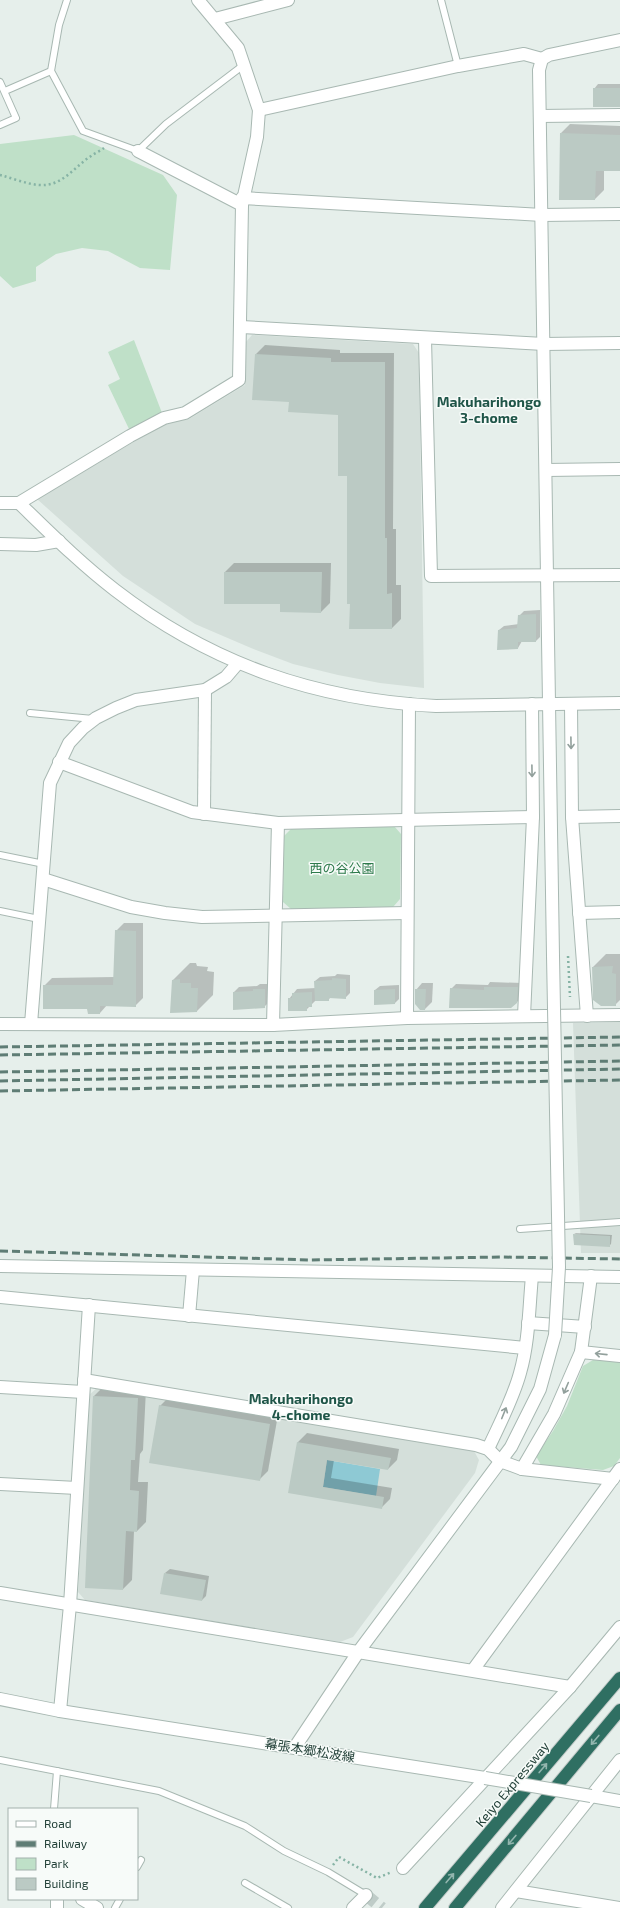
<svg xmlns="http://www.w3.org/2000/svg" width="620" height="1908" viewBox="0 0 620 1908" font-family="'Exo 2','Noto Sans JP',sans-serif">
  <style>
    .built { fill: #d4dfda }
    .green { fill: #bfe0c8 }
    .water { fill: #8ec9d4 }
    .shadow { fill: #0003 }
    .building { fill: #bbcac4 }
    .lines { fill: none; stroke-linecap: round; stroke-linejoin: round }
    .minor-tunnel { stroke: #bfccc8; stroke-width: 12; stroke-dasharray: 12 6; stroke-linecap: butt }
    .service-casing { stroke: #a8b8b2; stroke-width: 8 }
    .minor-casing { stroke: #a8b8b2; stroke-width: 14 }
    .tertiary-casing { stroke: #a8b8b2; stroke-width: 14 }
    .motorway-casing { stroke: #c2cac8; stroke-width: 14 }
    .path { stroke: #86b3a5; stroke-width: 2.5; stroke-dasharray: 2 3; stroke-linecap: butt }
    .service { stroke: #fff; stroke-width: 6 }
    .minor { stroke: #fff; stroke-width: 12 }
    .tertiary { stroke: #fff; stroke-width: 12 }
    .motorway { stroke: #2f6f62; stroke-width: 12 }
    .rail { stroke: #5f7d75; stroke-width: 3; stroke-dasharray: 8 4; stroke-linecap: butt }
    .tertiary-bridge-casing { stroke: #a8b8b2; stroke-width: 14; stroke-linecap: butt }
    .tertiary-bridge { stroke: #fff; stroke-width: 12 }
    .oneway { stroke: #92a09c }
    .oneway2 { stroke: #93b5ae }
    .labels { text-anchor: middle; dominant-baseline: central; stroke-width: 3; stroke-linejoin: round; paint-order: stroke }
    .park-label { font-size: 13px; fill: #2d7a4b; stroke: #f7fbf9 }
    .street-label { font-size: 13px; fill: #24423a; stroke: #f7fbf9 }
    .neighbourhood-label { font-size: 14px; font-weight: bold; fill: #1f5548; stroke: #f7fbf9 }
  </style>
  <rect width="100%" height="100%" fill="#e6efeb"/>
  <g class="built">
    <path d="M252,335L413,344L419,353L424,688L380,683L338,675L293,664L251,648L195,624L123,576L37,499L137,440L168,423L189,419L245,385L246,342Z"/>
    <path d="M620,1022V1253H581L573,1023Z"/>
    <path d="M97,1388L474,1451L479,1460L475,1473L353,1637L340,1642L85,1600L78,1592L89,1395Z"/>
  </g>
  <g class="green">
    <path d="M74,135L163,175L177,195L170,270L140,268L108,251L82,248L56,254L36,267V281L13,288L0,276V144Z"/>
    <path d="M134,340L162,413L129,429L108,385L120,379L108,352Z"/>
    <path d="M394,826L401,834L400,899L393,907L291,909L283,902L284,836L292,828Z"/>
    <path d="M593,1360L620,1362V1458L614,1466L603,1470L541,1465L536,1456L553,1431L567,1406L583,1366Z"/>
  </g>
  <path class="water" d="M327,1460L380,1469L376,1496L323,1487Z"/>
  <g class="shadow">
    <path d="M598,84H620V106L594,89Z"/>
    <path d="M570,124L620,126V170H604V190L595,199L561,133Z"/>
    <path d="M265,345L340,350V353H394L393,529H396V585H401V619L392,628L348,475L339,414L290,401L256,354Z"/>
    <path d="M234,563H331L330,603L321,612L281,603L225,572Z"/>
    <path d="M540,610V637L536,641H522L518,648L499,630L504,626L519,624V616L524,611Z"/>
    <path d="M124,923H143V998L135,1006L107,1005L100,1013L44,986L52,978L114,977L116,931Z"/>
    <path d="M606,954H620V1000L615,1005L593,967Z"/>
    <path d="M190,963H196L197,966L208,967L207,971L214,972L213,995L197,1011L173,980Z"/>
    <path d="M337,974L350,975V993L345,998L331,997L328,1000H316L306,1010L289,999L297,989L316,988L315,981L320,977L335,976Z"/>
    <path d="M490,982L522,983V997L516,1003L451,989L456,984L488,985Z"/>
    <path d="M422,983H433L432,1002L425,1009L416,990Z"/>
    <path d="M260,984H270V1001L264,1007L234,992L239,987L257,986Z"/>
    <path d="M399,985V999L395,1003L375,1004V990L380,986Z"/>
    <path d="M576,1233L612,1235L611,1244L609,1246L574,1234Z"/>
    <path d="M103,1387L146,1389L143,1450L140,1454L138,1482H148L146,1522L137,1531H134L132,1580L123,1589L94,1396Z"/>
    <path d="M169,1397L278,1415L268,1471L259,1480L160,1406Z"/>
    <path d="M307,1433L399,1449L397,1460L388,1469L334,1460L331,1478L392,1488L390,1499L381,1508L289,1492L298,1442Z"/>
    <path d="M170,1569L209,1576L206,1596L202,1600L165,1573Z"/>
  </g>
  <g class="building">
    <rect x="593" y="88" width="27" height="19"/>
    <path d="M560,133L620,135V171H596L595,200H559Z"/>
    <path d="M255,354L331,358V362H385V538H387V594L392,593V629H349L350,604H347V476H338V415L288,412L289,402L252,400Z"/>
    <path d="M224,572H322L321,613L280,612V604H224Z"/>
    <path d="M536,614V642H518V649L497,650L498,630L517,628L518,615Z"/>
    <path d="M115,930L136,931V1007L100,1006V1014H88L87,1009H43V985H113Z"/>
    <path d="M613,966L612,973L616,974V1006H601L593,1000L592,967Z"/>
    <path d="M332,978L346,979V999L329,998V1001H315L314,981L332,980Z"/>
    <path d="M180,979V983H191V988H198L197,1012L170,1013L172,980Z"/>
    <path d="M484,987H518L517,1003L511,1008H449L450,988L484,990Z"/>
    <path d="M253,989H265V1008L233,1010V992L253,991Z"/>
    <path d="M395,989V1004L374,1005V990Z"/>
    <path d="M415,989H426L425,1010H420L415,1004Z"/>
    <path d="M312,992V1007H307V1011H288V998H292V993Z"/>
    <path d="M573,1234L610,1236V1247L574,1245Z"/>
    <path d="M93,1396L138,1398L135,1460H131L130,1490L139,1491L137,1532L126,1531L123,1590L85,1588Z"/>
    <path d="M159,1405L270,1424L260,1481L149,1463Z"/>
    <path d="M297,1442L391,1458L388,1470L327,1460L323,1487L384,1497L382,1509L288,1493Z"/>
    <path d="M164,1573L206,1580L202,1601L160,1594Z"/>
  </g>
  <g class="lines">
    <path class="minor-tunnel" d="M366,1895L382,1908"/>
    <g class="service-casing">
      <g id="service">
        <path d="M67,0L59,25L51,71L83,131L138,151L166,124L245,64"/>
        <path d="M441,0L458,66"/>
        <path d="M0,82L16,118L0,125"/>
        <path d="M5,91L51,71"/>
        <path d="M30,713L93,719"/>
        <path d="M0,855L44,864"/>
        <path d="M0,911L39,919"/>
        <path d="M520,1229L620,1222"/>
        <path d="M0,1760L159,1791L245,1826L284,1851L328,1872L366,1895"/>
        <path d="M54,1809L57,1771"/>
        <path d="M137,1867L141,1860"/>
        <path d="M245,1883L288,1908"/>
        <path d="M115,1908L120,1899"/>
      </g>
    </g>
    <g class="minor-casing">
      <g id="minor">
        <path d="M215,19L288,0"/>
        <path d="M259,110L458,66L524,54L542,59"/>
        <path d="M540,116L620,115"/>
        <path d="M138,151L242,205"/>
        <path d="M242,198L542,215L620,214"/>
        <path d="M241,327L544,344L620,343"/>
        <path d="M425,339L431,576L620,575"/>
        <path d="M546,470L620,469"/>
        <path d="M0,503H19L130,436L164,418L185,413L239,380L242,205L257,137L259,110L238,48L198,0"/>
        <path d="M0,544L36,545L59,541"/>
        <path d="M571,704L572,817L587,1016"/>
        <path d="M59,762L192,812L278,823L533,817"/>
        <path d="M204,814L205,690"/>
        <path d="M572,817L620,816"/>
        <path d="M43,879L131,907L165,913L202,917L407,913"/>
        <path d="M579,913L620,912"/>
        <path d="M524,1016L533,817L532,704"/>
        <path d="M407,1018L409,704"/>
        <path d="M0,1024L273,1025L407,1018L620,1015"/>
        <path d="M31,1024L50,783L69,743L83,728L96,718L116,708L136,700L205,690L226,677L238,663"/>
        <path d="M273,1025L278,823"/>
        <path d="M0,1266L620,1277"/>
        <path d="M0,1297L525,1348"/>
        <path d="M189,1316L193,1270"/>
        <path d="M528,1323L585,1327"/>
        <path d="M581,1352L620,1356"/>
        <path d="M84,1380L476,1445L488,1449L500,1461L522,1469L613,1479"/>
        <path d="M0,1387L83,1392"/>
        <path d="M488,1449C499,1425 513,1399 520,1373C529,1342 529,1308 532,1276"/>
        <path d="M522,1469L554,1414L581,1352L591,1276"/>
        <path d="M0,1484L77,1488"/>
        <path d="M0,1593L570,1687"/>
        <path d="M473,1670L620,1469"/>
        <path d="M60,1711L70,1605L89,1305"/>
        <path d="M403,1868L570,1687L620,1627"/>
        <path d="M516,1891L620,1908"/>
        <path d="M57,1899V1908"/>
        <path d="M82,1899L97,1908"/>
        <path d="M353,1908L366,1895"/>
        <path d="M502,1908L620,1760"/>
      </g>
    </g>
    <g class="tertiary-casing">
      <g id="tertiary">
        <path d="M19,503C50,533 81,564 115,590C211,664 316,700 436,706L620,703"/>
        <path d="M553,956L539,70L542,59L549,55L620,40"/>
        <path d="M0,1699L60,1711L485,1778"/>
        <path d="M295,1747L359,1651L511,1447L540,1389L555,1335"/>
        <path d="M591,1796L620,1801"/>
      </g>
    </g>
    <g class="motorway-casing">
      <g id="motorway">
        <path d="M425,1908L620,1678"/>
        <path d="M455,1908L620,1710"/>
      </g>
    </g>
    <g class="path">
      <path d="M0,175C12,178 26,184 39,185C62,187 74,167 91,156C95,153 100,151 104,148"/>
      <path d="M568,956L570,997"/>
      <path d="M333,1865L339,1857L377,1878L392,1872"/>
    </g>
    <use href="#service" class="service"/>
    <use href="#minor" class="minor"/>
    <use href="#tertiary" class="tertiary"/>
    <use href="#motorway" class="motorway"/>
    <g class="rail">
      <path d="M0,1047L620,1037"/>
      <path d="M0,1055L620,1045"/>
      <path d="M0,1072L620,1061"/>
      <path d="M0,1081L620,1069"/>
      <path d="M0,1091L620,1080"/>
      <path d="M0,1251L311,1260L502,1257L620,1259"/>
    </g>
    <g class="tertiary-bridge-casing">
      <g id="tertiary-bridge">
        <path d="M553,956L559,1267L555,1335"/>
        <path d="M485,1778L591,1796"/>
      </g>
    </g>
    <use href="#tertiary-bridge" class="tertiary-bridge"/>
  </g>
  <defs><path id="oneway-shaft" d="M-6 0H5M1.5-3L5.5 0L1.5 3" fill="none" stroke-width="1.6" stroke-linecap="round" stroke-linejoin="round"/></defs>
  <g class="oneway">
    <use href="#oneway-shaft" transform="translate(571 743) rotate(89)"/>
    <use href="#oneway-shaft" transform="translate(532 771) rotate(89)"/>
    <use href="#oneway-shaft" transform="translate(601 1354) rotate(-174)"/>
    <use href="#oneway-shaft" transform="translate(566 1388) rotate(113)"/>
    <use href="#oneway-shaft" transform="translate(504 1413) rotate(-68)"/>
  </g>
  <g class="oneway2">
    <use href="#oneway-shaft" transform="translate(595 1740) rotate(130)"/>
    <use href="#oneway-shaft" transform="translate(543 1768) rotate(-50)"/>
    <use href="#oneway-shaft" transform="translate(512 1840) rotate(130)"/>
    <use href="#oneway-shaft" transform="translate(450 1878) rotate(-50)"/>
  </g>
  <g class="labels">
    <g class="park-label">
      <text x="342" y="868">西の谷公園</text>
    </g>
    <g class="street-label">
      <text transform="translate(310 1750) rotate(9)">幕張本郷松波線</text>
      <text transform="translate(512 1784) rotate(-50)">Keiyo Expressway</text>
    </g>
    <g class="neighbourhood-label">
      <text x="489" y="401">Makuharihongo<tspan x="489" dy="16">3-chome</tspan></text>
      <text x="301" y="1398">Makuharihongo<tspan x="301" dy="16">4-chome</tspan></text>
    </g>
  </g>
  <rect x="8" y="1808" width="130" height="92" fill="#f7fbf9" stroke="#a3b1ad"/>
  <rect x="16" y="1821" width="20" height="6" fill="#ffffff" stroke="#a3b1ad"/>
  <text x="44" y="1828" font-size="12" fill="#24423a">Road</text>
  <rect x="16" y="1841" width="20" height="6" fill="#5f7d75" stroke="#a3b1ad"/>
  <text x="44" y="1848" font-size="12" fill="#24423a">Railway</text>
  <rect x="16" y="1858" width="20" height="12" fill="#bfe0c8" stroke="#a3b1ad"/>
  <text x="44" y="1868" font-size="12" fill="#24423a">Park</text>
  <rect x="16" y="1878" width="20" height="12" fill="#bbcac4" stroke="#a3b1ad"/>
  <text x="44" y="1888" font-size="12" fill="#24423a">Building</text>
</svg>
